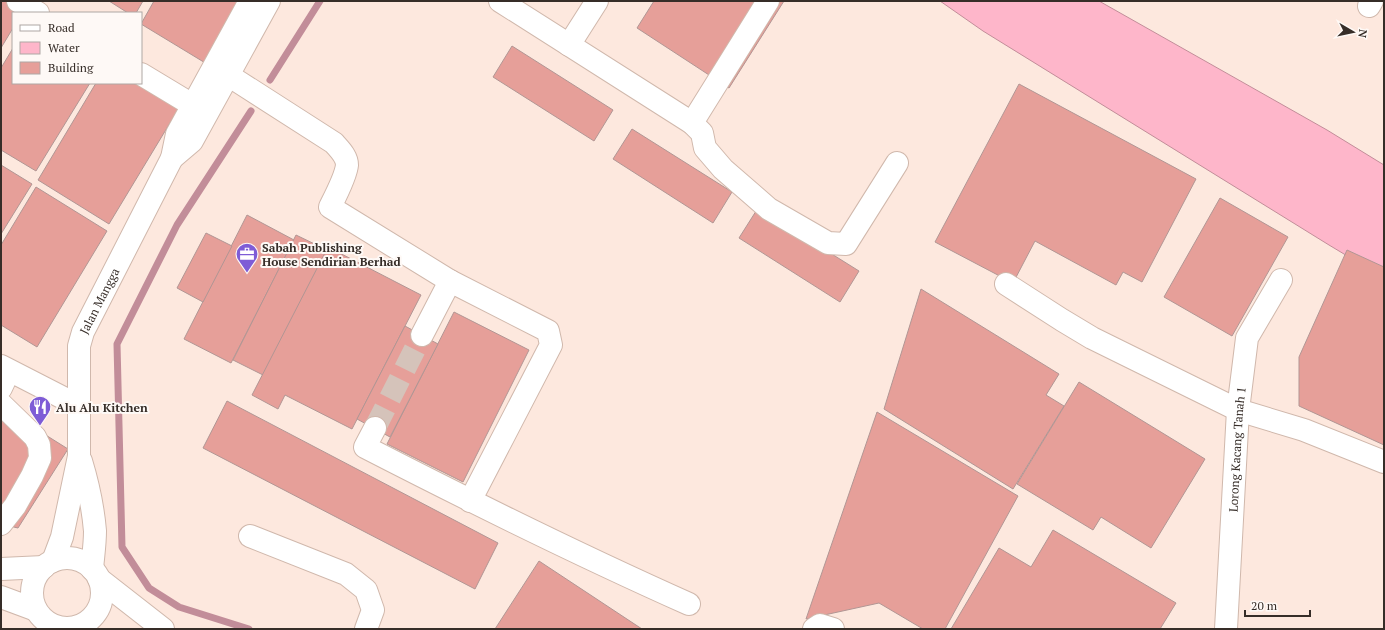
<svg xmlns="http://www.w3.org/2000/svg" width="1385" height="630" viewBox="0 0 1385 630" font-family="'PT Serif',serif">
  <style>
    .water { fill: #feb6ca; stroke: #c28d99 }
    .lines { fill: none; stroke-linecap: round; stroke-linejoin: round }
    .stream { stroke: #c28d99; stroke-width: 7 }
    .building { fill: #e69f99; stroke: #b19694 }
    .minor-tunnel { stroke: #d5c3ba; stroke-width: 22; stroke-dasharray: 22 11; stroke-linecap: butt }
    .minor-casing { stroke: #d0b8ac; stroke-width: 24 }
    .minor { stroke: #fff; stroke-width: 22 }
    .labels { text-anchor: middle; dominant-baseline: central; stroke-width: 4; stroke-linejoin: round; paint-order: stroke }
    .poi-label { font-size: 12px; font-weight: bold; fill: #362d28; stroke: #fef9f6; text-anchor: start }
    .street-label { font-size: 12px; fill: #362d28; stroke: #fef9f6 }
  </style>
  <rect width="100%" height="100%" fill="#fde8de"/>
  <path class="water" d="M940,1H1099L1327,130L1384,165V278L1329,245L983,31Z"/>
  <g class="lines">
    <g class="stream">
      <path d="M270,80L320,1"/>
      <path d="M249,629L179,607L149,588L122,547L117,344L177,225L251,111"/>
    </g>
  </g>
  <g class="building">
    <path d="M1,1H11L22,13H13V28L1,48Z"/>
    <path d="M109,1H143L136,13H128Z"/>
    <path d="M154,1H245L207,64L141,24Z"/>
    <path d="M654,1H784L729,88L637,28Z"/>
    <path d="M512,46L613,110L594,141L493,77Z"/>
    <path d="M13,48V83H90L36,171L1,150V68Z"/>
    <path d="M96,83H139L179,108L109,224L38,180Z"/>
    <path d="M1019,84L1196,179L1142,282L1123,272L1116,285L1035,241L1013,283L935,242Z"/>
    <path d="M632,129L732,192L713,223L613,159Z"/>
    <path d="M1,165L32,184L1,234Z"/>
    <path d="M36,187L107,231L37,347L1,325V245Z"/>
    <path d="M1220,198L1288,237L1232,336L1164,297Z"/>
    <path d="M758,208L859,271L840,302L739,238Z"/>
    <path d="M247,215L294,240L231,363L184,339Z"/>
    <path d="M206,233L232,246L203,302L177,288Z"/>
    <path d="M296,235L327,250L263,375L233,360Z"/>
    <path d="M328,247L421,295L352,429L285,395L278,409L252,395Z"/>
    <path d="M1347,250L1384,267V445L1299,406V357Z"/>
    <path d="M921,289L1059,374L1046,395L1064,406L1013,489L884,409Z"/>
    <path d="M454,312L529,350L463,482L387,444Z"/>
    <path d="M405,326L438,344L390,437L357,419Z"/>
    <path d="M1079,382L1205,459L1151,548L1101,517L1093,530L1017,484Z"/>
    <path d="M227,401L498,543L475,589L203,448Z"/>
    <path d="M1,407L68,449L18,528L1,524Z"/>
    <path d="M877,412L1018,496L945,629H923L879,603L806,619Z"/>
    <path d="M1053,530L1176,603L1160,629H951L999,548L1031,567Z"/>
    <path d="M539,561L642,629H495Z"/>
  </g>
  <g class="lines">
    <path class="minor-tunnel" d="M375,428L422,335"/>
    <g class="minor-casing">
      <g id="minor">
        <path d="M18,1L38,13"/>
        <path d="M500,1L692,123L702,133L705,148L723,169L769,209L828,243L846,244L897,163"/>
        <path d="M1369,6L1372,1"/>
        <path d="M569,45L597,1"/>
        <path d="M141,74L204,112"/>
        <path d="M228,75L334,143C339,149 347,156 347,165C346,176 335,197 330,207L450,281L548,331L551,345L470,501"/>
        <path d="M692,123L768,1"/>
        <path d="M172,158L192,141L269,1"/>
        <path d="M1006,284L1062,320L1092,338L1238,410L1304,430L1384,462"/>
        <path d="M422,335L450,281"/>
        <path d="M1,366L79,406"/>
        <path d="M1,388L9,371"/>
        <path d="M1,404L35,437L39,445L40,458L32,476L15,506L1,524"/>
        <path d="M375,428L365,447C472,502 579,555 689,604"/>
        <path d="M81,461C88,484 93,507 95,531C95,544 93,557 92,569"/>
        <path d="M250,536L346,574L366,590L373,610L366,629"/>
        <circle cx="67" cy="593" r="35"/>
        <path id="s1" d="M53,561L62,537L79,456V346L83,332L172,158L177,134L250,1"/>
        <path d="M1,569L44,567"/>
        <path d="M99,579L163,629"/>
        <path d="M1,597L36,610"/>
        <path d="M814,629L820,625L833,629"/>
        <path id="s2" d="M1226,629L1238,410L1247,338L1281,280"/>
      </g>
    </g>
    <use href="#minor" class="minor"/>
  </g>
  <defs>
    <g id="office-pin" transform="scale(1.15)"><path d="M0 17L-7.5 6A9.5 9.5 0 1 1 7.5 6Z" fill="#7e5cd6" stroke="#fef9f6"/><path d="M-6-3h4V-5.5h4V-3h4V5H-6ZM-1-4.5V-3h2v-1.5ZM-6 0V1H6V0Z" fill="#fff"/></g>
    <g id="restaurant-pin" transform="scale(1.15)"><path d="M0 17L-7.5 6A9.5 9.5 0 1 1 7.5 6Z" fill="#7e5cd6" stroke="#fef9f6"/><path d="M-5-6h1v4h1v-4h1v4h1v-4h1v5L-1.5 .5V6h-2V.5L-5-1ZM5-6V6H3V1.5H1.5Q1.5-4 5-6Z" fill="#fff"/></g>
  </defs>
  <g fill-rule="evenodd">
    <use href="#office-pin" x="247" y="254"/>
    <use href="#restaurant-pin" x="40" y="407"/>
  </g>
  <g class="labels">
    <g class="poi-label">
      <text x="262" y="247">Sabah Publishing<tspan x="262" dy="14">House Sendirian Berhad</tspan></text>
      <text x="56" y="407">Alu Alu Kitchen</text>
    </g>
    <g class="street-label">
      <text stroke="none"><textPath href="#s1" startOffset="268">Jalan Mangga</textPath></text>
      <text stroke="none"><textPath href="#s2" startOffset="180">Lorong Kacang Tanah 1</textPath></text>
    </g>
  </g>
  <rect width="1385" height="630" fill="none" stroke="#362d28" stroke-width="4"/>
  <rect x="12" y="12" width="130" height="72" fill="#fef9f6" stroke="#aea7a4"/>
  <rect x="20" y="25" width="20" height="6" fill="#ffffff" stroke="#aea7a4"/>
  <text x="48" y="32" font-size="12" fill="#362d28">Road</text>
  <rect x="20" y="42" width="20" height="12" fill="#feb6ca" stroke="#aea7a4"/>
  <text x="48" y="52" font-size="12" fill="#362d28">Water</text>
  <rect x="20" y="62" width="20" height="12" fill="#e69f99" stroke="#aea7a4"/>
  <text x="48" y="72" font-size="12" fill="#362d28">Building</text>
  <g transform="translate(1353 32) rotate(99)" stroke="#fef9f6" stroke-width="3" paint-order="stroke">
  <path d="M0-3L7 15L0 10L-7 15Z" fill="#362d28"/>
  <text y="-6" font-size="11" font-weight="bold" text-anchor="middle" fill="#362d28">N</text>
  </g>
  <path d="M1245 610v6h65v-6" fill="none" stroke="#362d28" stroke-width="2"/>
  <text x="1251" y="610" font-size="12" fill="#362d28" stroke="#fef9f6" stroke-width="3" paint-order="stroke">20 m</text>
</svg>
